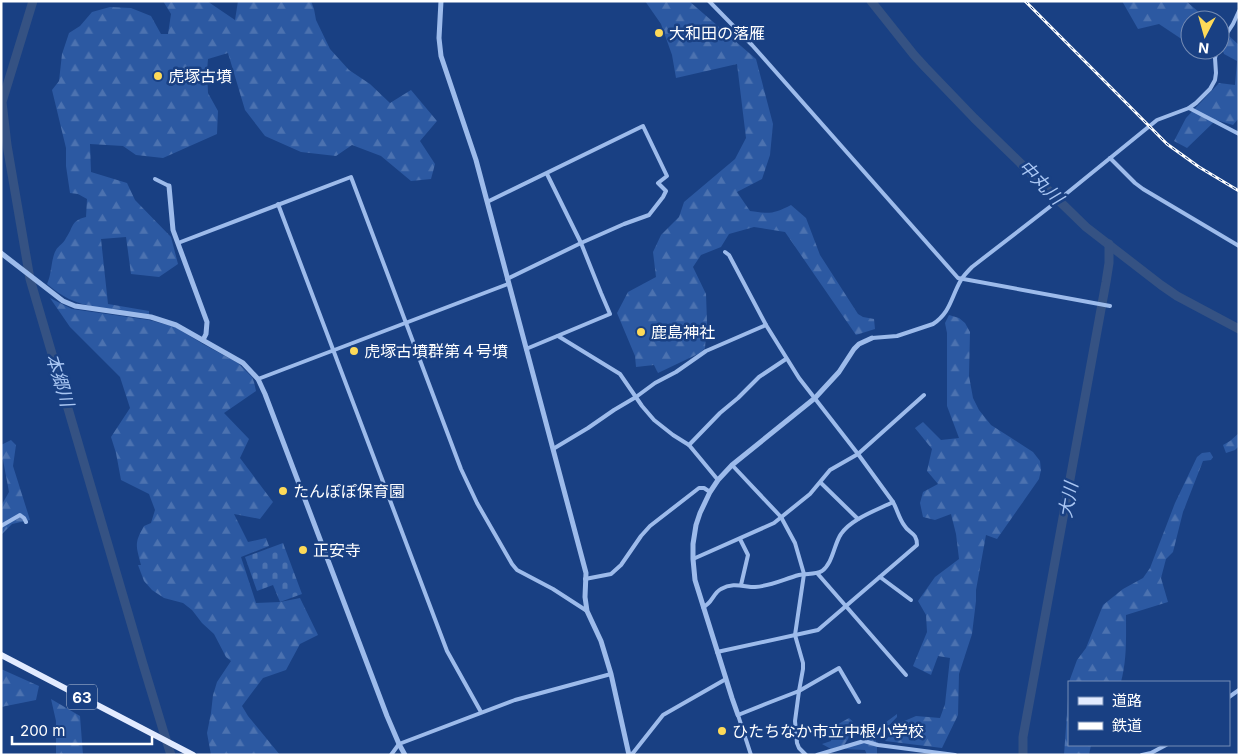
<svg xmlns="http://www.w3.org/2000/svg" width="1240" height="756" viewBox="0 0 1240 756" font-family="Inter,'Noto Sans JP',sans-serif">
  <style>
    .forest { fill: url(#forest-firs) }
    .cemetery { fill: url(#cemetery-stones) }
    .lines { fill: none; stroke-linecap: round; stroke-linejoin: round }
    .river { stroke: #355283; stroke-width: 9 }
    .minor { stroke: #9dbbeb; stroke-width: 4 }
    .tertiary { stroke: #9dbbeb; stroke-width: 5 }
    .primary { stroke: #e2ebff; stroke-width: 6 }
    .rail-casing { stroke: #fff; stroke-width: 3 }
    .rail { stroke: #194083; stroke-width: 1; stroke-dasharray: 4; stroke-linecap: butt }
    .poi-dot { fill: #feda58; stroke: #194083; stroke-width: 2 }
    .labels { text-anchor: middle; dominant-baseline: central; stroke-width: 5; stroke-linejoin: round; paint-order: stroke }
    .shield { fill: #194083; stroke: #bac6da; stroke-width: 1 }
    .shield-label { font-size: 15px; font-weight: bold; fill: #fff }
    .poi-label { font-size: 16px; fill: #fff; stroke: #194083; text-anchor: start }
    .water-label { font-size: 18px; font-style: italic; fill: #a9c6f3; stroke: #194083 }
  </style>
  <defs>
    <pattern id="forest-firs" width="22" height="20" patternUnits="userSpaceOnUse" patternTransform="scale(1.25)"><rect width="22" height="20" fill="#2c59a2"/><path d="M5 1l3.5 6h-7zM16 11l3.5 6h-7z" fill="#4c72b0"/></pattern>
    <pattern id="cemetery-stones" width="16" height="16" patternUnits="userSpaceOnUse" patternTransform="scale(1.25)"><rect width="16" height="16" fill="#2c59a2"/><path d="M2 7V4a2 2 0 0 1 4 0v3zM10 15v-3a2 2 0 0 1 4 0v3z" fill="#4c72b0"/></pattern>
  </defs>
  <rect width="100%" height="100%" fill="#194083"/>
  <g class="forest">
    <path d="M163,1H207L235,20L238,1H311L314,9L316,20L330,49L349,70L370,84L390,103L411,90L437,121L420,141L435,164L431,179L411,181L381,156L352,145L336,156L301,152L265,136L245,110L228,53L208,59L207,71L208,93L218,111L217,134L163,158L136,155L123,146L90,144L91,172L127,183L135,200L171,237L178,264L159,277L131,274L126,237L101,239L108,304L149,311V316C126,312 91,309 69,299C61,295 54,290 47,284C52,274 51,258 56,250C58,246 64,243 66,238C74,227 70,221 86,217L87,199L78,194L70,193L66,166V148L52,90L59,81L62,54L69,33L80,26L92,12L110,7L131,8L151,16L161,34H168L171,14Z"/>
    <path d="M645,1H689L756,59L773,124L770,155L762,179L737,192L750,211C769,214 774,214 791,205L806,218L820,255L858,314L863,317L874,319L875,329L856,335L785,232L754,227L729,234L721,247L701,255L693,267L706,294L707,322L705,348L700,353L658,373L654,365L636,367L635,356L617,313L628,292L656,277L653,252L661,235L679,217L684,202L735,159L746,138L737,64L676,78L672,55L661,24Z"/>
    <path d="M1122,1H1186L1208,20H1190V43L1186,42L1159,24L1138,29Z"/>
    <path d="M1229,36L1239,45V118L1233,125L1216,120L1187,148L1174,141L1186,118L1219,83L1235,85L1237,61L1224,54L1221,45Z"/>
    <path d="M50,298L72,309L149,320L175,327L203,344L238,363L252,377L254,382L256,391L224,413L249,439L240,458L273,502L260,519L234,514L248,542L266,538L269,546L241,557L256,603L280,602L300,598L318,635L300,644L286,670L263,678L242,706L248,716L280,755H211L207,733L211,713L213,695L217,682L231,661L226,657L214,634L202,623L192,610L183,603L164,598L152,590L144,581L138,565H141C136,546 134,543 144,526L151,523L155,510L149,494L121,480L116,453L111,437L130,408L120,377L70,327Z"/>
    <path d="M949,315L959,318L965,323L970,332L969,376L973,398L979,410L991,425L1033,452L1040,461L1041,470L1039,479L997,539L986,535L976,590V601L972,634L959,674L958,715L942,748L885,741L902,722L916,716L940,718L945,704L950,658L938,656L931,675L913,666L927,632L926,615L918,601L935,577L959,559L956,534L951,514L935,520L923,517L920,503L923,492L938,484L927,471L932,449L915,428L923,422L941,440L959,438L947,406V333L945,323Z"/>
    <path d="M1239,433V446L1235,450L1226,453L1223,445L1230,441Z"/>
    <path d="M11,440L16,445L13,466L30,520L12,524L1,535V506L9,492L3,460H1V445Z"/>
    <path d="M1210,452L1213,457L1211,460L1203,461L1183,512L1173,552L1166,559L1161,578L1168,602L1126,615C1126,638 1127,660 1121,682H1069L1077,660L1086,648L1103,605L1123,589L1143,578L1150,568L1175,503L1197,457L1202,453Z"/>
    <path d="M1,669L39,686L36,700L1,707Z"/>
    <path d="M1069,685V745H1091L1089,755H1064Z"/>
    <path d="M51,699L80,716L83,755H56V721Z"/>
    <path d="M897,714V717L876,739V743L863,740L854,730L844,745L831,749L822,744L831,741L833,727L849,718L865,733L870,734Z"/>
    <path d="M863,742L877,746V755H867L865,750L844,749Z"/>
  </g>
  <path class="cemetery" d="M283,543L302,594L280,602L273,585L257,591L245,557Z"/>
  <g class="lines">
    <g class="river">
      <path d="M33,1L2,102L7,145L30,279L143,664L164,733L171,755"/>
      <path d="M871,1L914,55L925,67L974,118L1086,227L1161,285L1177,296L1239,329"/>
      <path d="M1023,755V737L1106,282L1109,263V244"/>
    </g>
    <g class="minor">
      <path d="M709,1L752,45L958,278L1110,306"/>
      <path d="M1220,44L1233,24L1239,11"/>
      <path d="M1189,108L1239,134"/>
      <path d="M1110,158L1135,183L1143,189L1239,246"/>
      <path d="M155,179L169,186"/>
      <path d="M487,202L643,126L667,176L658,183L666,191L663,197L649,215L624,224L581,243L507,279"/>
      <path d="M278,204L447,651L481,712"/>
      <path d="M178,243L351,177L461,469L477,503L512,564L517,570L553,589L587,611"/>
      <path d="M558,336L620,374L642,406L654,420L673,435L689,445L718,480"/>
      <path d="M872,338L897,336L933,324C951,312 951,297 961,280C964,275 968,271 972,267L1056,202L1157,120L1189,108L1196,103L1210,89L1215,80L1216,73L1215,58L1217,50"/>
      <path d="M526,349L610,314L601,293L581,243L547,174"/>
      <path d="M258,379L508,284"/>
      <path d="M689,445L720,413L738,398L759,377L786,359"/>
      <path d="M553,449L588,428L614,410L636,397L655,383L676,372L706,351L766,325"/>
      <path d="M732,465L781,517L795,543L804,574L795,635L803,663V669L799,691L795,721L797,743L799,748L806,755"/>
      <path d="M821,483L858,519"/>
      <path d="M1,526L20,515L24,518L26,522"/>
      <path d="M740,539L748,555L741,585"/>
      <path d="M693,559L774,523L810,494L830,470L858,454L924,395"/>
      <path d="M817,573L906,675"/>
      <path d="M880,577L911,600"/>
      <path d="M585,579L611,574L621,565L641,536L650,526L699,488H704L710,492"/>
      <path d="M703,607C712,604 713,593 721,589C733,582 744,587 755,587C771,586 784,579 799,575C806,573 815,575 822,571C833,563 834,544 841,534C851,519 877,510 893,502L858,454L799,378L766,325L729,255L725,252"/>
      <path d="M717,652L818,630L917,545C917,532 909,534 904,525C899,518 897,509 893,502"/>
      <path d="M1229,697L1239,690"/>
      <path d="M391,755L399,744L515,700L611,674"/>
      <path d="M630,755L633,753L663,715L726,679"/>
      <path d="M751,755L738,715L768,703L799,691L839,668L859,702"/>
      <path d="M817,755L864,741L878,745L955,755"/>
      <path d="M1142,755L1151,753L1166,745"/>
    </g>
    <g class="tertiary">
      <path d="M441,1L439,38L441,56L476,160L586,573L585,597L587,611L601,641L611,674L629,755"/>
      <path d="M169,186L173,230L207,322L206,334L203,340"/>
      <path d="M1,253L63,301L75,306L151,317L176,325L243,363L258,379L265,394L387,716L399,744L405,755"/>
      <path d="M738,715L732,698L695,580L693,559V544L696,525L700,513L710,492L718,480L732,465L815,398L839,372L854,349L859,344L872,338"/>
    </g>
    <path class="primary" d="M1,655L193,755"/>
    <g class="rail-casing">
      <path id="rail" d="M1025,1L1167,144L1199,167L1239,191"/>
    </g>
    <use href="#rail" class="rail"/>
  </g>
  <g class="poi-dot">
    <circle cx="659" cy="33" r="5"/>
    <circle cx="158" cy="76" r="5"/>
    <circle cx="641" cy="332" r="5"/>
    <circle cx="354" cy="351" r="5"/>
    <circle cx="283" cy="491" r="5"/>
    <circle cx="303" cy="550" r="5"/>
    <circle cx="722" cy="731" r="5"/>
  </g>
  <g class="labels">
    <rect class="shield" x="67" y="684.5" width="30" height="25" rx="4"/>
    <g class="shield-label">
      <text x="82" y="697">63</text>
    </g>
    <g class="poi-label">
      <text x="669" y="33">大和田の落雁</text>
      <text x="168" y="76">虎塚古墳</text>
      <text x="651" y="332">鹿島神社</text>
      <text x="364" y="351">虎塚古墳群第４号墳</text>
      <text x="293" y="491">たんぽぽ保育園</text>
      <text x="313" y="550">正安寺</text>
      <text x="732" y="731">ひたちなか市立中根小学校</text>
    </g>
    <g class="water-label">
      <text transform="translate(1041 182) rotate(45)">中丸川</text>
      <text transform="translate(60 380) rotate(73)">本郷川</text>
      <text transform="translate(1068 500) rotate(-80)">大川</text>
    </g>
  </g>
  <rect width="1240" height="756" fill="none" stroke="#ffffff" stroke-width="5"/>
  <rect x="1068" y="681" width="162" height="65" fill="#194083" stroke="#758cb5"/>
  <rect x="1078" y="697" width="25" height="8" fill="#e2ebff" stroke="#758cb5"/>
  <text x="1112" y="706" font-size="15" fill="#ffffff">道路</text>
  <rect x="1078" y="722" width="25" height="8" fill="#ffffff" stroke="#758cb5"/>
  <text x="1112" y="731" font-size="15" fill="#ffffff">鉄道</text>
  <g transform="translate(1205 35) rotate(186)"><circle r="24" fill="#194083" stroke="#758cb5"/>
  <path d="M0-4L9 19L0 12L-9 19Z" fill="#feda58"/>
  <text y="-8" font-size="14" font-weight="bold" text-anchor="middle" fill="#ffffff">N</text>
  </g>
  <path d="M12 736v8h140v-8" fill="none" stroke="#ffffff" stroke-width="2.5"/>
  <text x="20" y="736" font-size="15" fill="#ffffff" stroke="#194083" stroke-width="4" paint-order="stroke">200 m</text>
</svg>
